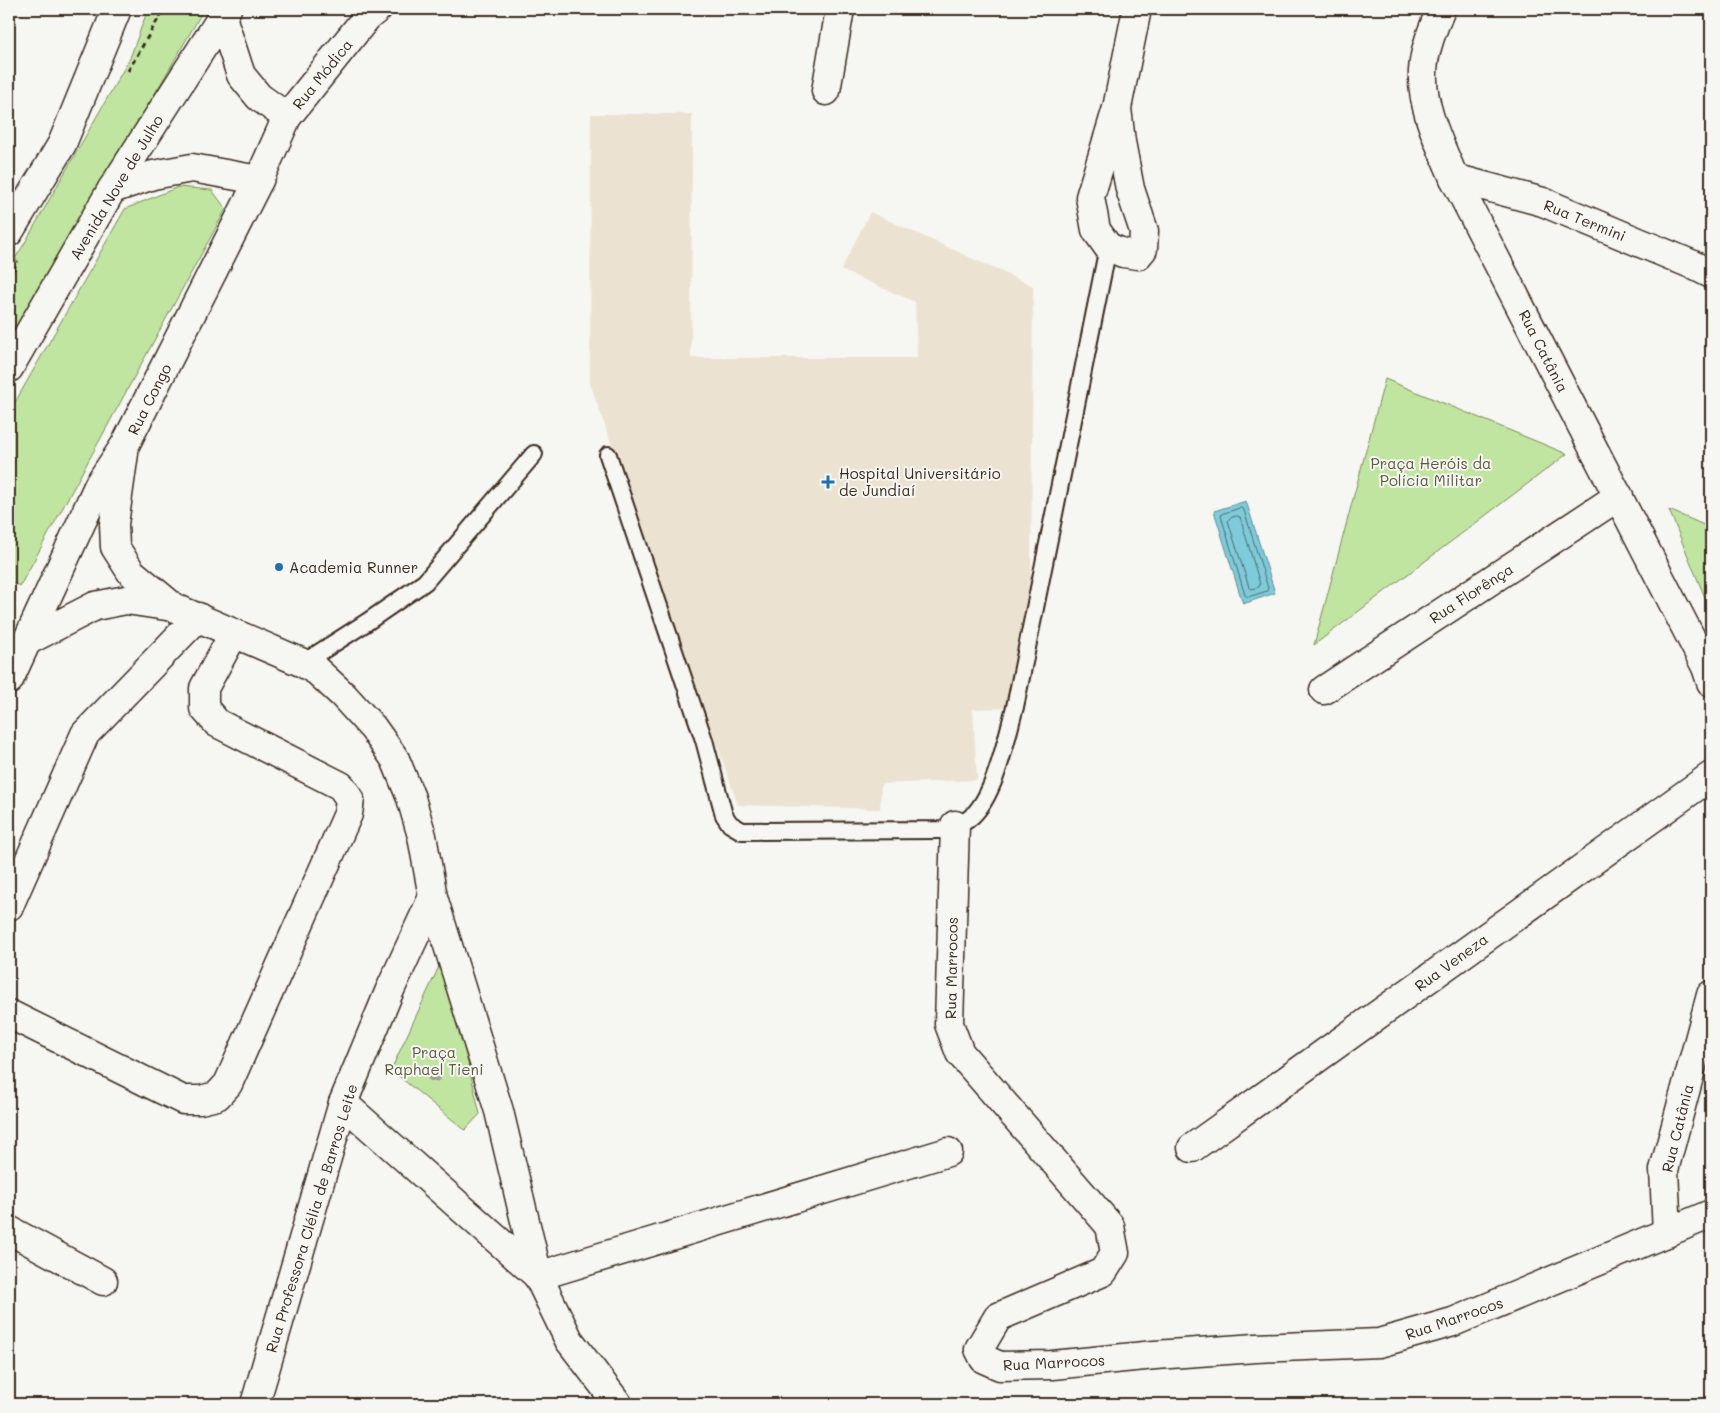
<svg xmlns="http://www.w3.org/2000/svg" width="1720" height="1413" viewBox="0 0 1720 1413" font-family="Mali,sans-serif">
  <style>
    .built { fill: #ece2d2 }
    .green { fill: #c0e5a0; stroke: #7e885f }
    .water { fill: #7dcbdb; stroke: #638b8f }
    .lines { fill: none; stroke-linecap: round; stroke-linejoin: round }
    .shore { stroke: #556a6a; stroke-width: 1 }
    .service-casing { stroke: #3b2a1e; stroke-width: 20 }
    .minor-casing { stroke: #3b2a1e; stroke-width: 31 }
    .primary-casing { stroke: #3b2a1e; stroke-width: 31 }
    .path { stroke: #3b2a1e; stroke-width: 3; stroke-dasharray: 5 4; stroke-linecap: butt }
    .service { stroke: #f6f6f2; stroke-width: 16 }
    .minor { stroke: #f6f6f2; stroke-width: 28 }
    .primary { stroke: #f6f6f2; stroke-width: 28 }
    .tree { fill: #a1a08f }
    .poi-dot { fill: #1f6fb2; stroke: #f6f6f2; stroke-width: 2 }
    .labels { text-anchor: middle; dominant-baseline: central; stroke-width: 4; stroke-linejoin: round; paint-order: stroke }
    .street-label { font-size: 15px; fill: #3b2a1e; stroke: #f6f6f2 }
    .park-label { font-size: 15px; fill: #5c593e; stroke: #f6f6f2 }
    .poi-label { font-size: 15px; fill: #3b2a1e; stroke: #f6f6f2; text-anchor: start }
  </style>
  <rect width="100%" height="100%" fill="#f6f6f2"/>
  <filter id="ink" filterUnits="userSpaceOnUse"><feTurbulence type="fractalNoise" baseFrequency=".02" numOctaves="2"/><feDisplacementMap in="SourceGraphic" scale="10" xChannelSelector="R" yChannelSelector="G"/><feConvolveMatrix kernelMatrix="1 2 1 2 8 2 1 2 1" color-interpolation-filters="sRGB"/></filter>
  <g filter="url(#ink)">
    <path class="built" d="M591,114H692L691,358H917L915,302L841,270L870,212L1033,286L1031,581L1006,708L973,709L977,780L881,784L880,809L738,805L590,383Z"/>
    <g class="green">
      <path d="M148,9H204L47,281L9,339V268L23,246L130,58Z"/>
      <path d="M178,187L212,190L226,209L20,586L9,581V413L125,209Z"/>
      <path d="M1385,379L1567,454L1314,645Z"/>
      <path d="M1669,510L1711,528V612Z"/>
      <path d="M443,958L480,1114L465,1130L391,1070Z"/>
    </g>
    <path class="water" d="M1246,501L1275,593L1243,604L1214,511Z"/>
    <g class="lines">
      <g class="shore">
        <path d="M1241,508L1244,510L1268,588L1267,591L1248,597L1245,595L1221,516L1222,514Z"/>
        <path d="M1237,516L1240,517L1260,584L1259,587L1252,589L1249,587L1228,521L1230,518Z"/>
      </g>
      <g class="service-casing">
        <g id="service">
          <path d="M608,455L704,740L724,815L730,824L742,831L942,830C949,828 957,826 964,822C994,806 1006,738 1015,707L1108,247"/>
          <path d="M303,663L367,622L425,582L534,454"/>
        </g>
      </g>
      <g class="minor-casing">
        <g id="minor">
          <path d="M1441,9C1433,28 1424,50 1423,71C1421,108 1440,144 1454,178L1706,667L1711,682"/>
          <path d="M826,91L840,9"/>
          <path d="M1117,108L1121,142L1130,189L1144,231L1143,249L1138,255L1123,253L1108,247L1096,230L1090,197L1117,108L1137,9"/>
          <path d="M1454,178L1543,202L1691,264L1711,274"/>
          <path d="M124,453L114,524L115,547L131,572L173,607"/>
          <path d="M25,642L95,606L126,600L173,607L303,663L317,671L343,695L373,728L395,759L411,798L422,836L433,897L499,1111L538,1276L569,1340L618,1404"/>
          <path d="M9,680L99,484L125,445L259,180L287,117L367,17L377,9"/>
          <path d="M1324,690L1619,496"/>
          <path d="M955,825L949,1024L960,1053L1110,1226L1115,1253L1103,1272L998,1317L979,1349L984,1359L1000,1366L1052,1365L1155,1355L1256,1348L1379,1343L1453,1322L1711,1214"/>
          <path d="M9,906L85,734L198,617"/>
          <path d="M9,1014L183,1100H200L217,1096L228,1084L348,814L350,799L341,786L217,723L204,708V688L234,633"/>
          <path d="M343,1103L538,1276"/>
          <path d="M1192,1148L1711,776"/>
          <path d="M9,1230L103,1281"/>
          <path d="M1667,1233L1664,1170L1711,995"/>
          <path d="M538,1276L948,1152"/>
          <path d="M255,1404L343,1103L389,992L433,897"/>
        </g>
      </g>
      <g class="primary-casing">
        <g id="primary">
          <path d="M222,17L241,75L259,97L287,117"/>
          <path d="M112,189L153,175L192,168L259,180"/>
          <path d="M9,232L62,144L117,9"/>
          <path d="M9,368L112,189L227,9"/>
        </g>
      </g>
      <g class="path">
        <path d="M128,71L164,9"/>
        <path d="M9,278L18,261"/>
      </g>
      <use href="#service" class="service"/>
      <use href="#minor" class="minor"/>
      <use href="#primary" class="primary"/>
    </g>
    <circle class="tree" cx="434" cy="1074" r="8"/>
  </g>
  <g class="poi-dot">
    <path d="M825.5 474.5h5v5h5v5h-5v5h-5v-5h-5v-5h5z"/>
    <circle cx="279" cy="567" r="5"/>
  </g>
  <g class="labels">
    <g class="street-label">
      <text transform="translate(322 74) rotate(-51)">Rua Módica</text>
      <text transform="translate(116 187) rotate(-59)">Avenida Nove de Julho</text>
      <text transform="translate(1585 220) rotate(22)">Rua Termini</text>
      <text transform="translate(1544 351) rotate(63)">Rua Catânia</text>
      <text transform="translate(149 399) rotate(-63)">Rua Congo</text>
      <text transform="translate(1471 593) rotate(-33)">Rua Florênça</text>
      <text transform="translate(1451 962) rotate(-36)">Rua Veneza</text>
      <text transform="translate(951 968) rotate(-89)">Rua Marrocos</text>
      <text transform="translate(1677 1128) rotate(-76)">Rua Catânia</text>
      <text transform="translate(311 1218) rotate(-73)">Rua Professora Clélia de Barros Leite</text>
      <text transform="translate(1454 1318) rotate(-19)">Rua Marrocos</text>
      <text transform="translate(1054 1362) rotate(-3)">Rua Marrocos</text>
    </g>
    <g class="park-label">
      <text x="1431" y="463">Praça Heróis da<tspan x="1431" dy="17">Polícia Militar</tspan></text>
      <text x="434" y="1052">Praça<tspan x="434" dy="17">Raphael Tieni</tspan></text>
    </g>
    <g class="poi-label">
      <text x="839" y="473">Hospital Universitário<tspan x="839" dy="17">de Jundiaí</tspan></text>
      <text x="289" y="567">Academia Runner</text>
    </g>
  </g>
  <rect width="1720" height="1413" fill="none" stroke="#f6f6f2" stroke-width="30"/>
  <rect x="15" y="15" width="1690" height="1383" fill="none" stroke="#3b2a1e" stroke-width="2" filter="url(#ink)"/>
</svg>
